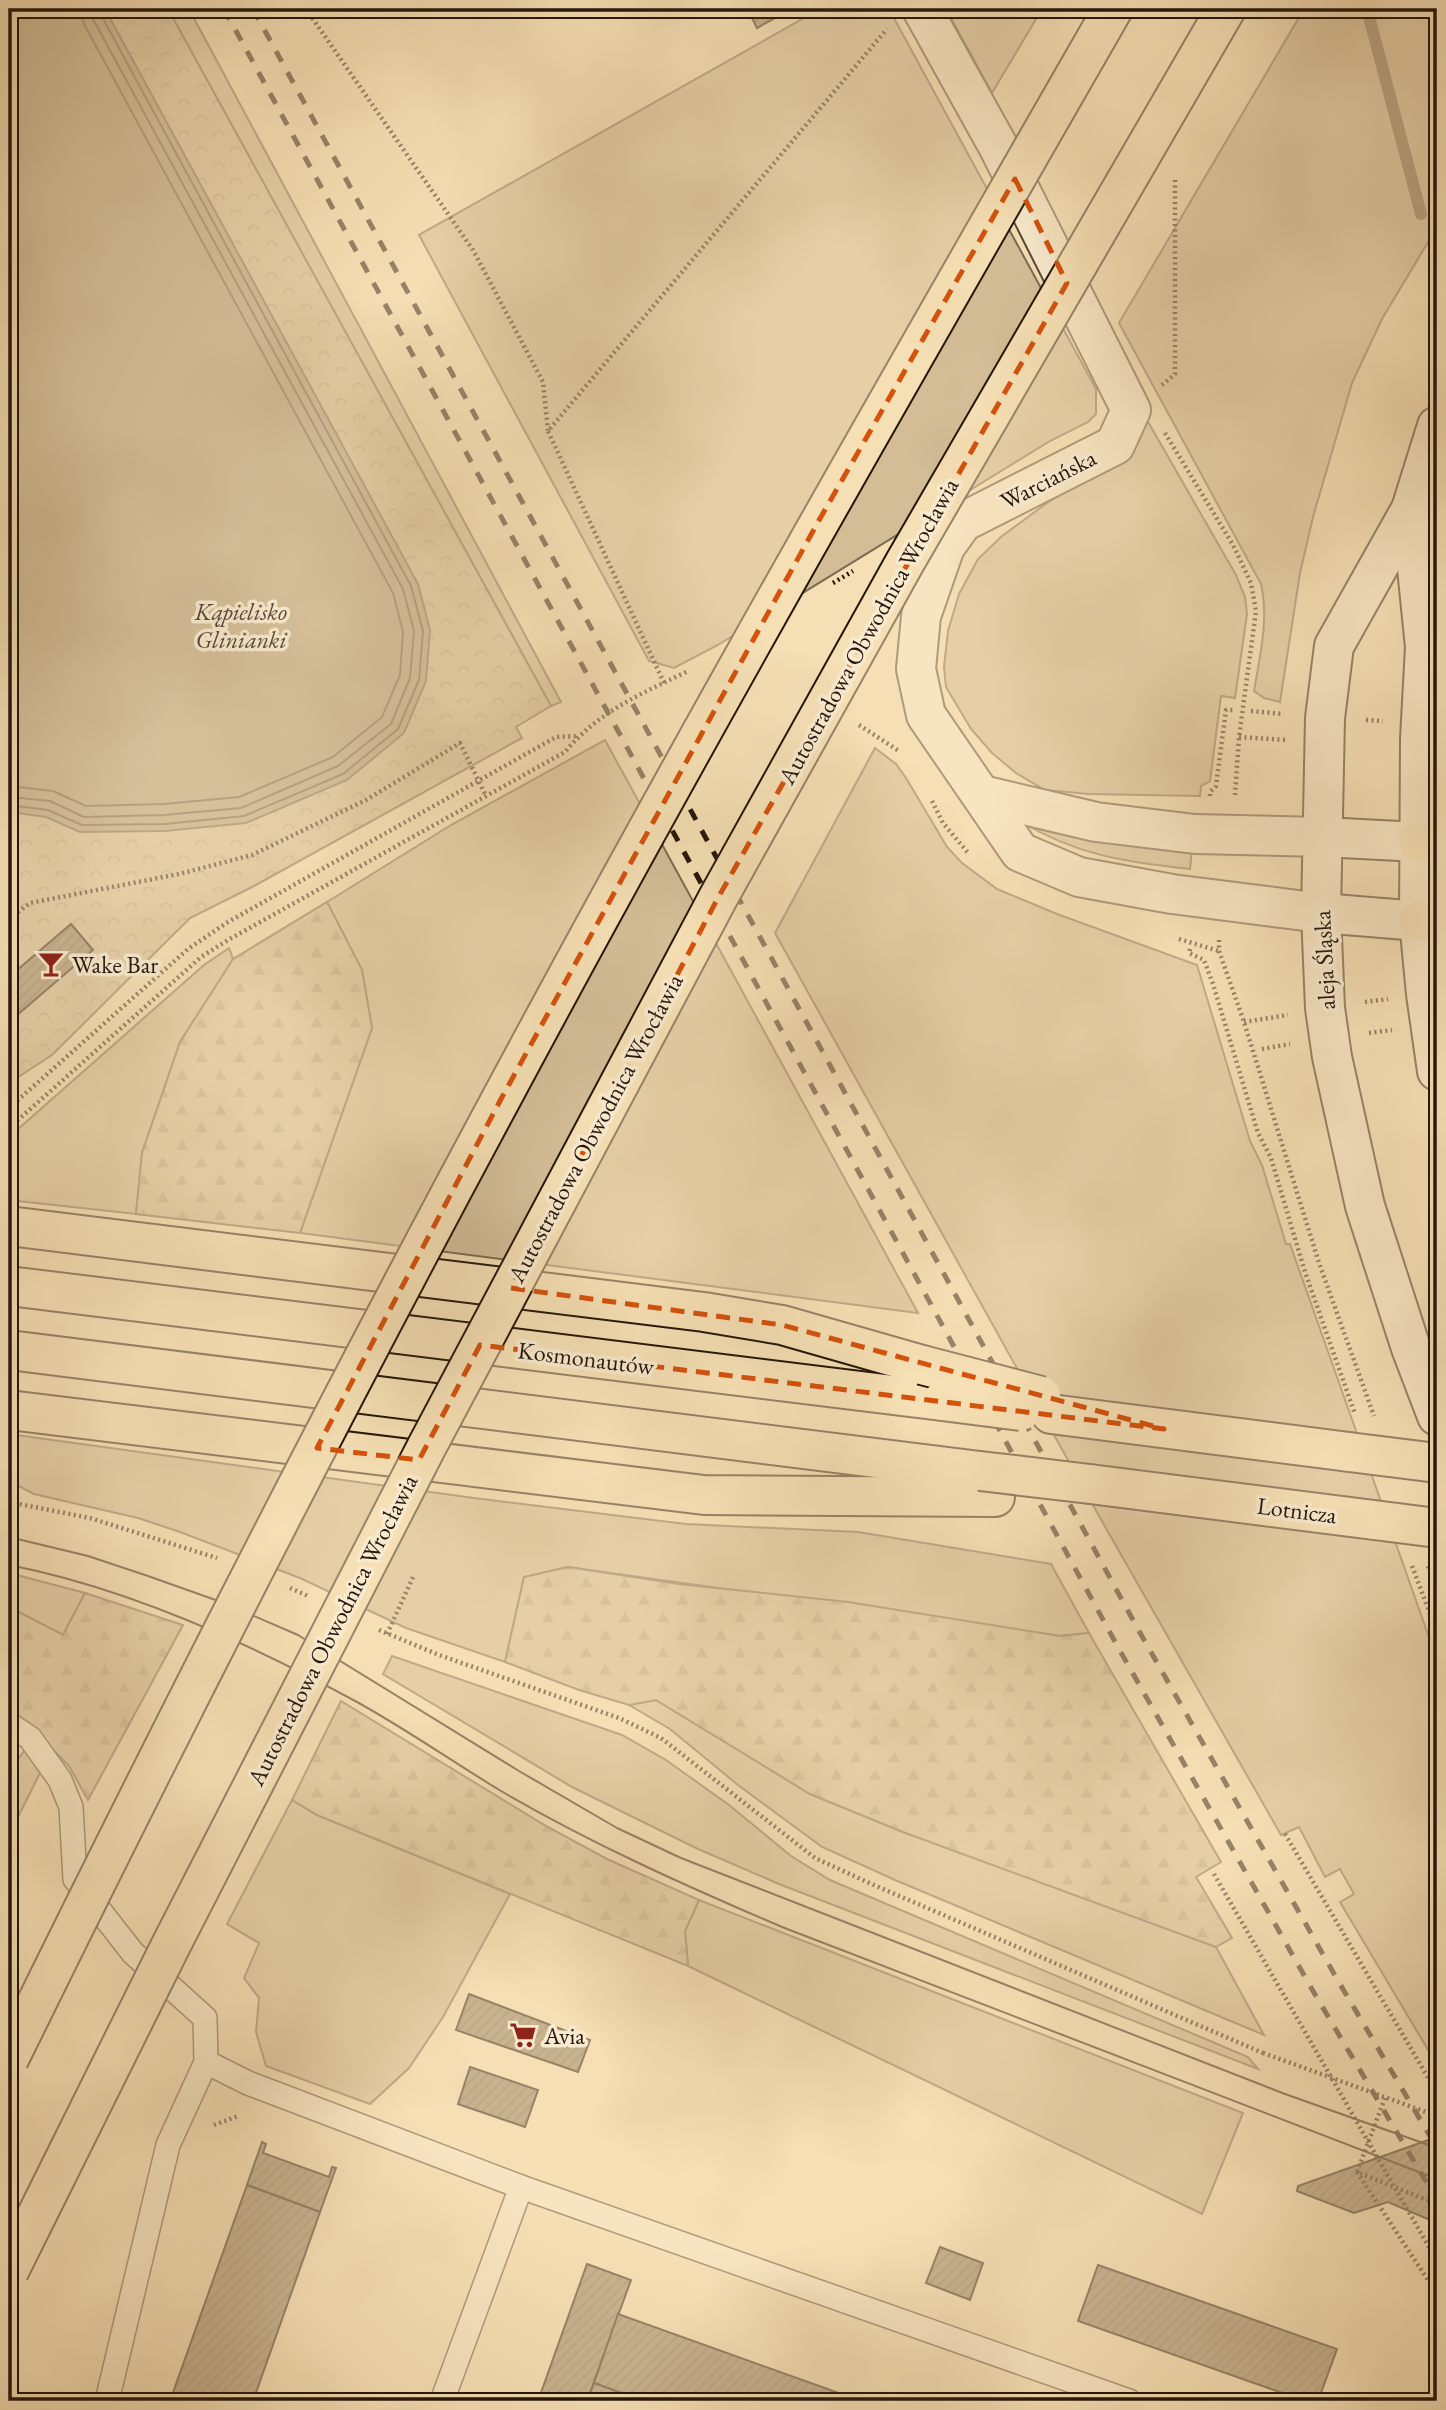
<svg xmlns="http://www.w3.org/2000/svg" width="1446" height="2410" viewBox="0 0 1446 2410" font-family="'EB Garamond',serif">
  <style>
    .grass { fill: #d2bd97; stroke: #7c6a52; stroke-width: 2 }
    .forest { fill: url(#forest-firs); stroke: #7c6a52; stroke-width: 2 }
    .park { fill: url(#park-crowns); stroke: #7c6a52; stroke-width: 2 }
    .water { fill: #ae9b7b; stroke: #77664f; stroke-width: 2 }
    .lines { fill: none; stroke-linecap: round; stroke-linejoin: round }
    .shore { stroke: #6a5844; stroke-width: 2 }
    .stream { stroke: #77664f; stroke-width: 12 }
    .building { fill: url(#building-hatch); stroke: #25160c; stroke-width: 2 }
    .lane-casing { stroke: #594836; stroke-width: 26 }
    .street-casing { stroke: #594836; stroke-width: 42 }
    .secondary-casing { stroke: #25160c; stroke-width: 42 }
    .primary-casing { stroke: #25160c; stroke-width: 42 }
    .path { stroke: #25160c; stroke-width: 4.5; stroke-dasharray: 2 3.5; stroke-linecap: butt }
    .lane { stroke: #f8eace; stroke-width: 23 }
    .street { stroke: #f8eace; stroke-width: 38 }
    .secondary { stroke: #f8eace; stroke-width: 38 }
    .primary { stroke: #f5dfb4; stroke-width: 38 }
    .tram { stroke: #25160c; stroke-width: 2 }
    .rail { stroke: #25160c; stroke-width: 5; stroke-dasharray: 12 12; stroke-linecap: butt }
    .primary-bridge-casing { stroke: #25160c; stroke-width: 42; stroke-linecap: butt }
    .highway-bridge-casing { stroke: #25160c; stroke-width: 42; stroke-linecap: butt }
    .path-bridge { stroke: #25160c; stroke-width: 4.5; stroke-dasharray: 2 3.5; stroke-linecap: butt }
    .primary-bridge { stroke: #f5dfb4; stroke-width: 38 }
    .highway-bridge { stroke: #f5dfb4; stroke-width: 38 }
    .marked { fill: none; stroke: #d4520c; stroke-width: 5; stroke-dasharray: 14 9; stroke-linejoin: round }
    .labels { text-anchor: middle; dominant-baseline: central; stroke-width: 7; stroke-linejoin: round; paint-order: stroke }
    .street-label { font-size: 24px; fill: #25160c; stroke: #f8eace }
    .park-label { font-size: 24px; font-style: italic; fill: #594836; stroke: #f8eace }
    .poi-label { font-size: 24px; fill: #25160c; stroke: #f8eace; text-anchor: start }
  </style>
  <defs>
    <pattern id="forest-firs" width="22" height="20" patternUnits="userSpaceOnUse" patternTransform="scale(1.75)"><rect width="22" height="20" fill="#d2bd97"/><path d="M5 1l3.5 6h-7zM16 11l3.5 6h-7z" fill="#b4a281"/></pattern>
    <pattern id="park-crowns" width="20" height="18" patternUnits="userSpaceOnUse" patternTransform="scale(1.75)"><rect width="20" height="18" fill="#d2bd97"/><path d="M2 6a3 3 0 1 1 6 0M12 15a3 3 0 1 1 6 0" fill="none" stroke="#b4a281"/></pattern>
    <pattern id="building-hatch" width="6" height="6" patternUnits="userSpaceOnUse" patternTransform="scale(1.75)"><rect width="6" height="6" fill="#917f63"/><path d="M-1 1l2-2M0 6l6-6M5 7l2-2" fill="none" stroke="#766750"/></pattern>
  </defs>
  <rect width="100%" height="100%" fill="#f5dfb4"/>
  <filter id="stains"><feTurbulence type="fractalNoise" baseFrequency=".00286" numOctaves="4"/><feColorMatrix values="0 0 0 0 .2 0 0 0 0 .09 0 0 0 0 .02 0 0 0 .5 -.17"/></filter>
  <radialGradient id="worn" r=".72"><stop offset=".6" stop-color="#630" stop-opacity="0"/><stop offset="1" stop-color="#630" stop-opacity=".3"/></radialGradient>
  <g class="grass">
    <path d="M168,9H189L561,702L551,706Z"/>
    <path d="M820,9H889L1096,389V414L1088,422L1050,441L718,645L674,668L649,661L419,235Z"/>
    <path d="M946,9H1042L992,93Z"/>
    <path d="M1304,9H1437V227L1382,319L1352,383L1313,517L1300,573L1280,702L1264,698L1254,691C1260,655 1269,620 1261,584L1119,323Z"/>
    <path d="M1147,420L1236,575L1245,597L1247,614L1235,698L1221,696L1210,781L1201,786L1200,796L1089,794L1045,790L1016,773L992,753L971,729L946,687L944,667L948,631L959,594L978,559L1002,536L1047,503L1136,444Z"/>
    <path d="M605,740L918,1313L300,1233L372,1028L362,970L327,902L451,825Z"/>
    <path d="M875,748L896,764L906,778L947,847L962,863L997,889L1057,914L1197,965L1250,1141L1262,1165L1286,1244H1290L1437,1660V2065L1340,1902L1354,1894L1340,1869L1325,1877L1299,1827L1281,1835L1099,1516L775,933Z"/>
    <path d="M1018,820L1192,849L1190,869C1122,861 1078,856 1018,820Z"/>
    <path d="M229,948L233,959L180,1042L142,1153L136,1214L9,1200V1137L204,965Z"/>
    <path d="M9,1434L474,1498L686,1524L858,1532L1051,1564L1089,1633L1060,1636L568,1567L524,1577L505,1662L406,1628L300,1578L180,1532L138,1518L34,1494L9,1481Z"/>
    <path d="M9,1573L85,1593L63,1635L9,1607Z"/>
    <path d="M392,1656L622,1735L666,1760L729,1805L791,1856L830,1880L1248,2057L1258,2069L779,1884L698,1849L572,1787L383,1674Z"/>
    <path d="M656,1700L810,1794L903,1832L1216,1947L1264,2035L895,1880L822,1847L738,1785L670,1729L629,1705Z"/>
    <path d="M25,1750L42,1769L9,1835V1770Z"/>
    <path d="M292,1800L317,1815L510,1894L443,2017L409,2068L370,2104L266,2066L256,2032L259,1998L244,1978L259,1943L227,1924Z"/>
    <path d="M699,1900L1243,2113L1202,2214L688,1966L685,1931Z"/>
  </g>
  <g class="forest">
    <path d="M327,902L362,970L372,1028L300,1233L136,1214L142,1153L180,1042L233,959Z"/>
    <path d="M568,1567L679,1584L848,1602L1060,1636L1089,1633L1221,1862L1196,1877L1232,1938L1216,1947L903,1832L810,1794L656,1700L629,1705L579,1690L505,1662L524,1577Z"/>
    <path d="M85,1593L183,1625L88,1800L69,1766L38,1734L9,1709V1607L63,1635Z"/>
    <path d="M341,1701L546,1826L607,1859L699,1900L685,1931L688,1966L317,1815L292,1800Z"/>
  </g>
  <path class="park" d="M9,9H168L551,706L516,727L522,738L254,886L190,918L52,1055L9,1083Z"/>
  <path class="water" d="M9,9H105L418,584L430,630L426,681L404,733L347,780L246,823L165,831L80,832L46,817L9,812Z"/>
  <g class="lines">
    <g class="shore">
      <path d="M9,786L53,791L86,806L164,804L239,797L333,757L382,717L400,675L403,632L393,593L84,24L80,9"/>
      <path d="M9,797L50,801L84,817L164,815L241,808L338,766L391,724L410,678L414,631L403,589L93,19L91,9"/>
      <path d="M9,805L48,810L82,825L165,824L244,816L343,774L398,729L419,680L423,631L411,586L101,15L100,9"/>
    </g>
    <path class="stream" d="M1367,9L1421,214"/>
  </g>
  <g class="building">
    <path d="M771,9L775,18L757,28L748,10Z"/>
    <path d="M71,924L93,950L9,1022V977Z"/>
    <path d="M469,1994L590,2040L578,2072L456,2030Z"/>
    <path d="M470,2067L538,2090L525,2127L458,2104Z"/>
    <path d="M1437,2137V2223L1388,2202L1354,2213L1297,2191L1298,2186Z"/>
    <path d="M262,2142L266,2144L263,2153L329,2177L332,2167L336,2168L320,2212L247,2185Z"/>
    <path d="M247,2185L320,2212L253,2401H170Z"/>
    <path d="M940,2247L983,2263L970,2300L926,2283Z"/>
    <path d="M587,2264L631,2280L587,2401H538Z"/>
    <path d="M1098,2265L1337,2349L1318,2401H1305L1078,2321Z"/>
    <path d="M618,2314L861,2401H643L594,2383Z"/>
    <path d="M594,2383L643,2401H587Z"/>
  </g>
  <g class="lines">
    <g class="lane-casing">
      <g id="lane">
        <path d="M9,1724L30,1738L60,1780L71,1807L75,1879L133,1953L205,2018L206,2062L168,2145L107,2401"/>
        <path d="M206,2062L248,2083L521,2187L1129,2401"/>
        <path d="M442,2401L521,2187"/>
      </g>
    </g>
    <g class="street-casing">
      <g id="street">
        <path d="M922,9L998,146L1131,410L1115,445L963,522L945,547L921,616L916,669L926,715L1020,852L1079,877L1172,894L1321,913"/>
        <path d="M982,795L1096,822L1195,834L1323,837"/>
      </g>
    </g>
    <g class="secondary-casing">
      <g id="secondary">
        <path d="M1437,426L1411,509L1334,646L1325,718L1321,913L1325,1008L1332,1057L1365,1206L1411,1348L1437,1416"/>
        <path d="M1411,509L1425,647L1420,739L1419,921L1426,994L1437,1071"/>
        <path d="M1323,837L1418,842"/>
        <path d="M1321,913L1419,921"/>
      </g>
    </g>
    <g class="primary-casing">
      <g id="primary">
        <path d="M1418,842L1437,844"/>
        <path d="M1419,921L1437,924"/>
        <path d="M9,1226L704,1312L782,1325L922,1365"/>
        <path d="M9,1286L942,1401"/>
        <path d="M9,1350L980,1471"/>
        <path d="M9,1410L704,1495L995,1497"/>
        <path d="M1051,1414L1349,1452"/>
        <path d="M1090,1484L1374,1520"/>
      </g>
    </g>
    <g class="path">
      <path d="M306,9L473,250L543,382L548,431"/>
      <path d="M1162,385L1175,374V179"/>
      <path d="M1165,433L1233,545L1251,583L1256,611L1239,737L1235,795"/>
      <path d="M833,583L853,571"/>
      <path d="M664,683L548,431L887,29"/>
      <path d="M1251,711L1284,714"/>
      <path d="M1366,720L1383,721"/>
      <path d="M859,725L899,751"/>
      <path d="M1239,737L1287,740"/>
      <path d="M1210,796V792L1216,786L1226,710H1234"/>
      <path d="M932,801L943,823L969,854"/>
      <path d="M9,919L30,903L179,874L252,855L366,800L460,743L486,796"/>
      <path d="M1179,939L1219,951"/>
      <path d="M1219,940V951L1244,1022L1319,1263L1374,1416"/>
      <path d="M1190,949L1189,953L1204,960L1213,984L1258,1133L1271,1158L1305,1272L1355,1414"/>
      <path d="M1365,1002L1388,999"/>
      <path d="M1244,1022L1288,1015"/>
      <path d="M1369,1033L1392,1030"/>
      <path d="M1262,1049L1290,1044"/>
      <path d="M9,1108L188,949L228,922L556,737L577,736"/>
      <path d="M9,1128L201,957L228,940L565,752C599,711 641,694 688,671"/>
      <path d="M9,1502L90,1518L217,1558"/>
      <path d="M1412,1566L1437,1632"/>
      <path d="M1428,1566L1437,1592"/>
      <path d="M290,1588L308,1596"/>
      <path d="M379,1630L439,1655L619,1718L661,1738L815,1858L867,1882L1263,2053"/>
      <path d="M387,1634L414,1575"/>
      <path d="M1285,1834L1437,2093"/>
      <path d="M1214,1874L1437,2261"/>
      <path d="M214,2125L238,2116"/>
      <path d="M1357,2172L1437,2294"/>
    </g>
    <use href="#lane" class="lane"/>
    <use href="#street" class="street"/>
    <use href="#secondary" class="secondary"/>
    <use href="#primary" class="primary"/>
    <g class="tram">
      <path d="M9,1537L88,1556L148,1576L224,1603L298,1635L519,1771L617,1828L681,1858L1285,2094L1437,2148"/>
      <path d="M9,1565C128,1588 251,1644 357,1702C406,1729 453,1762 501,1791C592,1844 686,1886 782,1927L1437,2179"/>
    </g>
    <g class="rail">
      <path d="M224,9L1119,1649L1313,1991L1437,2200"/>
      <path d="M253,9L1139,1631L1337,1979L1437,2148"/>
    </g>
    <g class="primary-bridge-casing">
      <g id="primary-bridge">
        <path d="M922,1365L1041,1396"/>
        <path d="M942,1401L1021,1411"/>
        <path d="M1349,1452L1437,1463"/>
        <path d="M980,1471L1090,1484"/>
        <path d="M1374,1520L1437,1528"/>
      </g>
    </g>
    <g class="highway-bridge-casing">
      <g id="highway-bridge">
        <path d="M9,2059C167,1737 330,1417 500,1101C697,733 905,371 1113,9"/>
        <path d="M9,2271L170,1947L427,1446L719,896L905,562L1226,9"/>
      </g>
    </g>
    <g class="path-bridge">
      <path d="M1263,2053L1437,2116"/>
      <path d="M1385,2098L1357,2172L1437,2204"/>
    </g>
    <use href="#primary-bridge" class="primary-bridge"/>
    <use href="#highway-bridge" class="highway-bridge"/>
  </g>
  <path d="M0 0H1446V2410H0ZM1015,179L1067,283L719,896L511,1288L782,1325L1164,1429L480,1345L419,1460L317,1448L501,1099L818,522Z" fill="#f5dfb4" fill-opacity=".55" fill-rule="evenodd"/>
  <path class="marked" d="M1015,179L1067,283L719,896L511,1288L782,1325L1164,1429L480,1345L419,1460L317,1448L501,1099L818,522Z"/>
  <defs>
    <g id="bar-bare" transform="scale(2.1)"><path d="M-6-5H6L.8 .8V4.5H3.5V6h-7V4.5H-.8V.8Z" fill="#8f2418" stroke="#f8eace" stroke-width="2.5" paint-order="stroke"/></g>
    <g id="supermarket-bare" transform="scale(2.1)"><path d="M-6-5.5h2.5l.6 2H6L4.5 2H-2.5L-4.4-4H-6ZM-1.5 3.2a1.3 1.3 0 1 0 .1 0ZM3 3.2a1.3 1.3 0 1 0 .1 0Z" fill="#8f2418" stroke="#f8eace" stroke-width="2.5" paint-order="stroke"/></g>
  </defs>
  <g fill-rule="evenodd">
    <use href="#bar-bare" x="51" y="964"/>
    <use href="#supermarket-bare" x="523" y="2035"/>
  </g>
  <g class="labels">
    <g class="street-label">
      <text transform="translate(1048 479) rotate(-27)">Warciańska</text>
      <text transform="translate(868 631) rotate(-61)">Autostradowa Obwodnica Wrocławia</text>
      <text transform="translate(1324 960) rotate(-93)">aleja Śląska</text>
      <text transform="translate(595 1128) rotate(-62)">Autostradowa Obwodnica Wrocławia</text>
      <text transform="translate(586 1358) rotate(7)">Kosmonautów</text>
      <text transform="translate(1297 1510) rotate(7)">Lotnicza</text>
      <text transform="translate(332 1630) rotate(-63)">Autostradowa Obwodnica Wrocławia</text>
    </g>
    <g class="park-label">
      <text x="241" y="611">Kąpielisko<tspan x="241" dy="28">Glinianki</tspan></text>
    </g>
    <g class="poi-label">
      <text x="72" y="964">Wake Bar</text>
      <text x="544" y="2035">Avia</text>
    </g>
  </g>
  <rect width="1446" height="2410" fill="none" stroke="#f5dfb4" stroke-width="35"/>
  <rect x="10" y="10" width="1425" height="2389" fill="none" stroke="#25160c" stroke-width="3.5"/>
  <rect x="18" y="18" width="1411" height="2375" fill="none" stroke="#25160c" stroke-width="2"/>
  <rect width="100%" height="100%" filter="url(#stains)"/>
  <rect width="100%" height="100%" fill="url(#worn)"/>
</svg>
